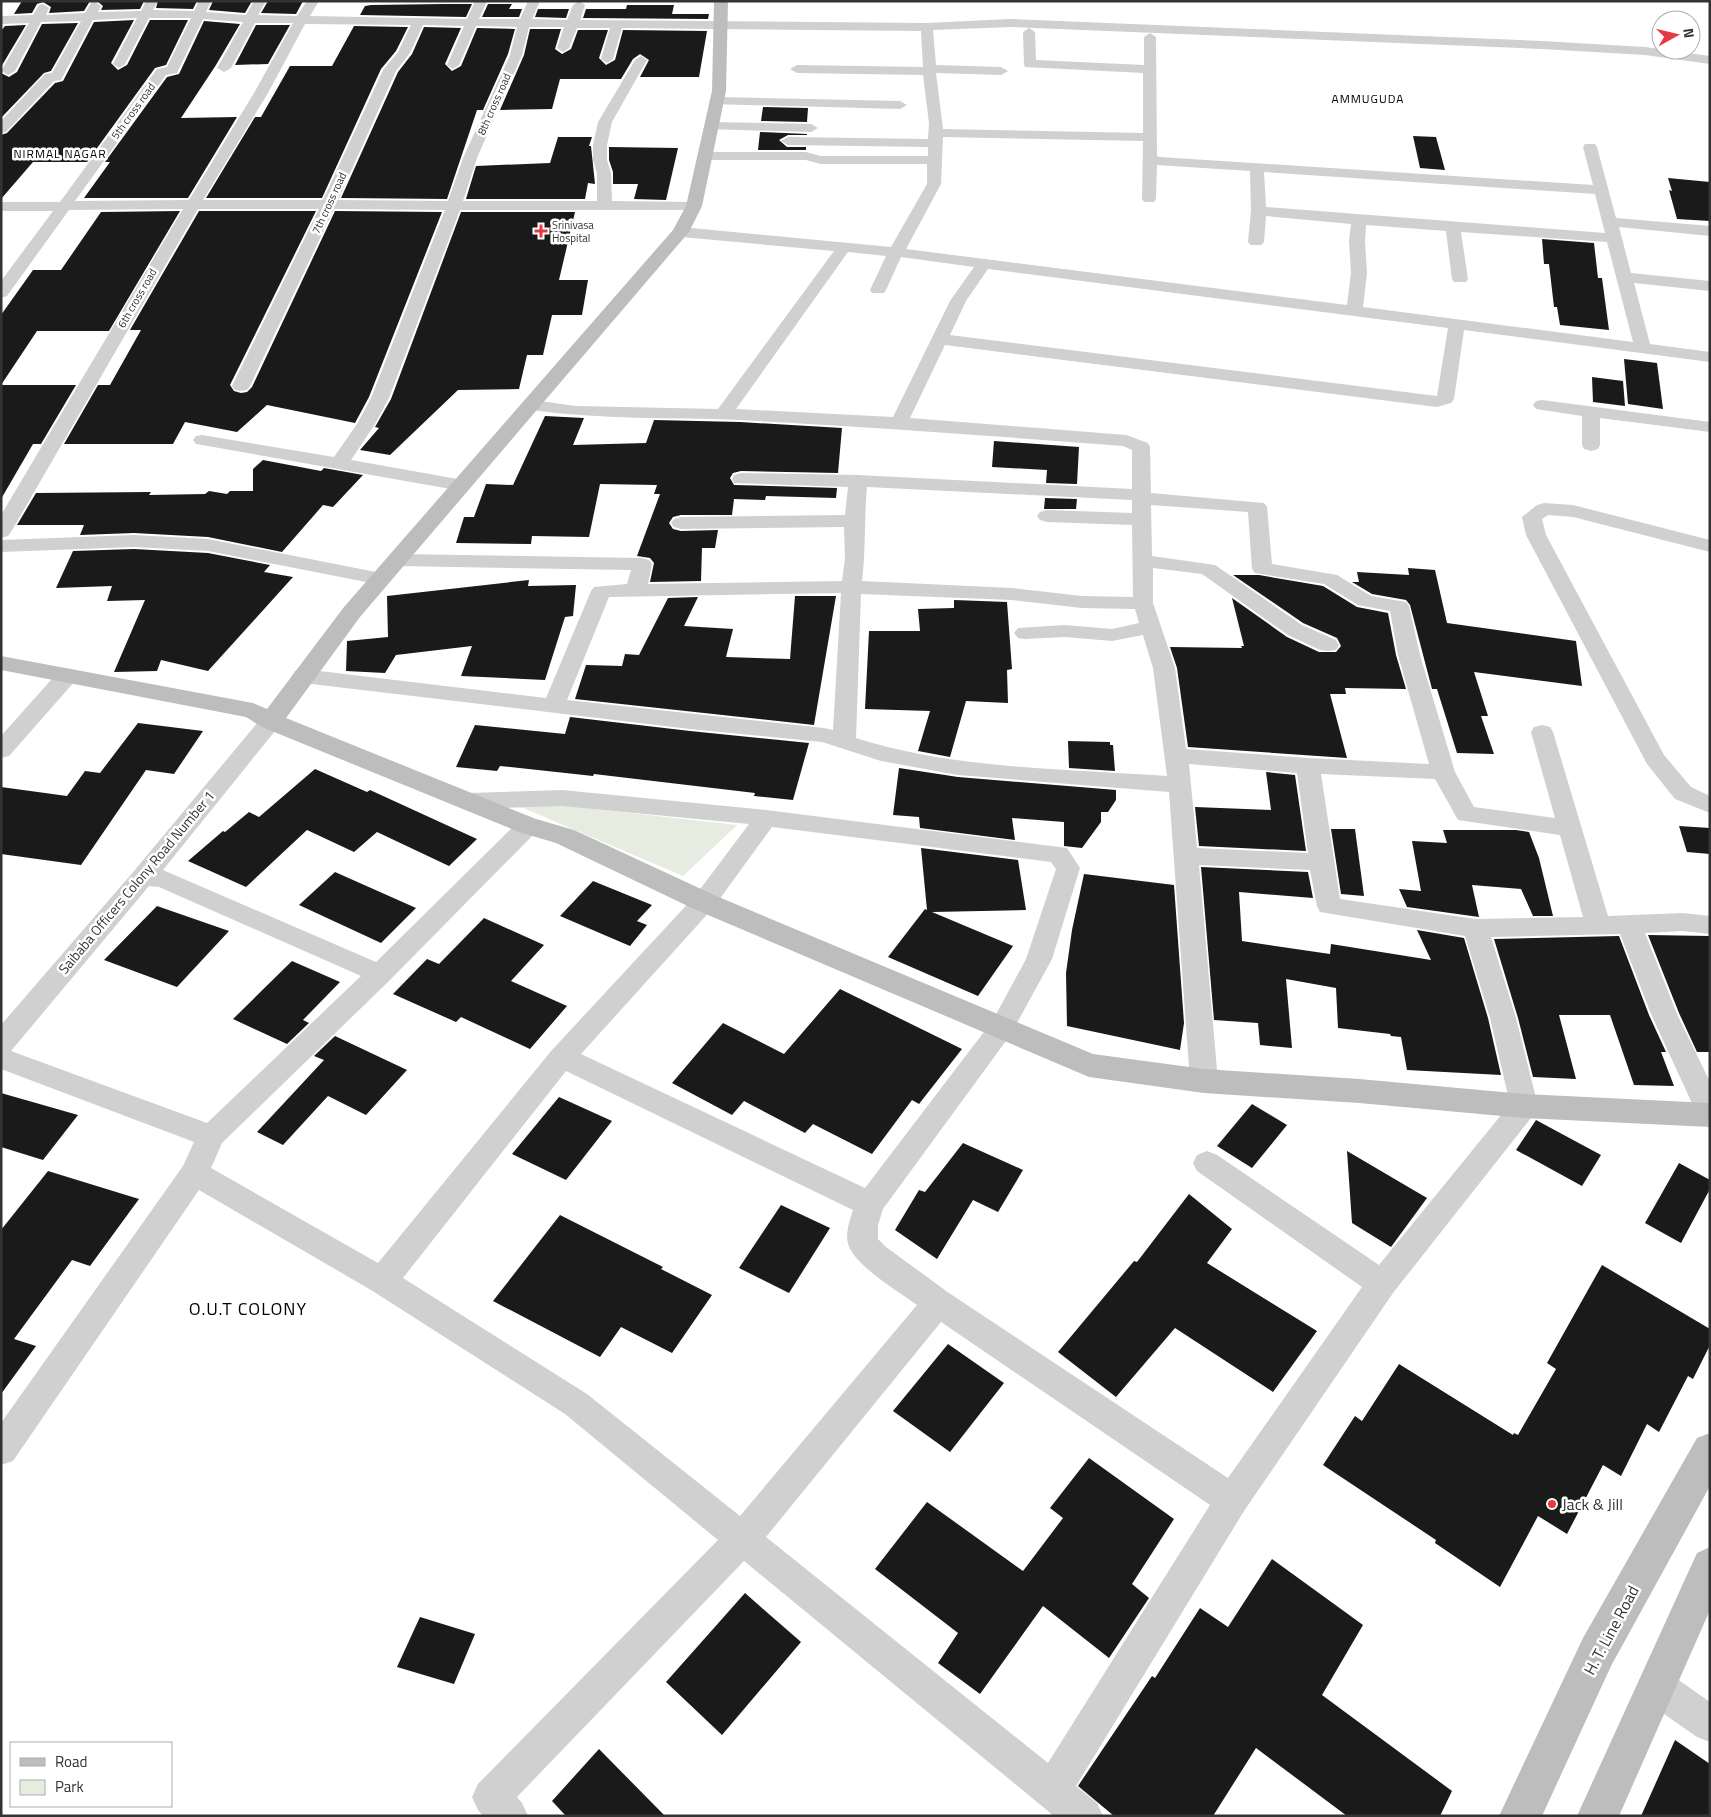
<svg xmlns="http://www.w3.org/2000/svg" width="1711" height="1817" viewBox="0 0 1711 1817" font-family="'Titillium Web',sans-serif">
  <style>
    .green { fill: #e6ecdf }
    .building { fill: #1a1a1a }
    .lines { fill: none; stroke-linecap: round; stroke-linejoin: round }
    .street { fill: #d0d0d0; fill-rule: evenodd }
    .secondary { fill: #bdbdbd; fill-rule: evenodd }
    .poi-dot { fill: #e63946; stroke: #fff; stroke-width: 2 }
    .labels { text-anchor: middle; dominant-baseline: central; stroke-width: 5; stroke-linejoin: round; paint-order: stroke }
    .far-street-label { font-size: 11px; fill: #333; stroke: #fff }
    .far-poi-label { font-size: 11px; fill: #333; stroke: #fff; text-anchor: start }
    .far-neighbourhood-label { font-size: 12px; letter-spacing: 1px; fill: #000; stroke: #fff }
    .street-label { font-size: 14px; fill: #333; stroke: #fff }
    .near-poi-label { font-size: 16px; fill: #333; stroke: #fff; text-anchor: start }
    .near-street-label { font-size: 16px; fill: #333; stroke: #fff }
    .near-neighbourhood-label { font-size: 18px; letter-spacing: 1px; fill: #000; stroke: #fff }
  </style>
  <rect width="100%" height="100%" fill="#fff"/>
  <path class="green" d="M559,805L737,825L683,876L521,807Z"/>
  <g class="building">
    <path d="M22,1H90L84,11L49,13L51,7L43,2L37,4L32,13L14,14Z"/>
    <path d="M97,1H144L140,9L101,10L103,6Z"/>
    <path d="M158,1H197L193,9L156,8Z"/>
    <path d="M213,1H252L245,13L209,10Z"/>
    <path d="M268,1H303L296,14L261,13Z"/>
    <path d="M444,4H472L466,17L360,15L365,6L371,5Z"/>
    <path d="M488,4H512L509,9H522L519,17H482Z"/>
    <path d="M627,5H674L672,14H709L708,19L583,18L586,9H626Z"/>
    <path d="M538,9H569L566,18L535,17Z"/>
    <path d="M134,20L111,63L118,70L127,65L150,20H188L166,65L155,68L87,162H33L1,199V135L7,133L55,83L63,81L94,22Z"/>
    <path d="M204,21L240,24L216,65L181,118L237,117L188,198H84L110,162H105L167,77L179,74Z"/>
    <path d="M78,23L51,71L44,73L1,118V73L9,77L17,72L42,24Z"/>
    <path d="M26,25L1,67V31L5,26Z"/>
    <path d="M256,25H290L268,64L235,65Z"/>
    <path d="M354,26L408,27L396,51L381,69L322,198H206L255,117H261L290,66H332Z"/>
    <path d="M424,27L461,28L445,64L452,71L461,66L477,28L515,29L508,54L483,110H477L447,199L341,198L398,72L412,54Z"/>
    <path d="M530,29H561L555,49L562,54L571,49L578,30H608L599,58L606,65L615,60L623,30L707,31L699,77H640L649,60L640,54L633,59L621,79H560L552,109L500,110L524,55Z"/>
    <path d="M763,107L808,108L807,122L761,121Z"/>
    <path d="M760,132L807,134V135H788L779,140L787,147H806V150H758Z"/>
    <path d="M1413,136L1436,137L1445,170L1420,168Z"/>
    <path d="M558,137H592L589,146H591L595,184L588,183L585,199H466L476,166L550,163Z"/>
    <path d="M609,147L678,148L666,200L634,199L638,184H613V172L609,160Z"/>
    <path d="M1668,178L1710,182V221L1677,219L1669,190L1672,191Z"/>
    <path d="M180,211L109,331H37L1,385V315L33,270H61L101,212Z"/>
    <path d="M199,211H316L230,385L234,391L241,393L247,392L252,387L335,211L442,212L369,397L355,423L267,405L237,432L185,422L173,444H64L98,385H110L141,330H130Z"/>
    <path d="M461,212H575L559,280H588L582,315H552L543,355H527L519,389L458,390L390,455L360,450L379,428L375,427L391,399Z"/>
    <path d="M1542,239L1594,243L1598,278H1602L1609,330L1560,325L1557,307H1554L1549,264H1544Z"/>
    <path d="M1624,359L1657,363L1663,409L1628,404Z"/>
    <path d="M1592,377L1623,381L1625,406L1593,402Z"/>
    <path d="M1,385H76L41,444H33L1,499Z"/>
    <path d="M545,416L584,418L573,445L646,443L654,420L740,422L842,428L838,473L741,471L733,473L730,478L734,485L837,488L836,498L766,496L765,500L734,499L732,515H681L673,517L669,523L673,529L681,531L718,530L715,548H702L701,581L650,582L654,563L650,558L637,556L660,494H654L657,485L600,484L589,537L532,536L531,544L456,543L464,517H474L486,484L513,485Z"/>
    <path d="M994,441L1079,447L1077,484L1046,483L1047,470L992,467Z"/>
    <path d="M263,460L321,471L324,468L363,475L333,507L323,505L282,552L208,537L134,533L80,535L84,525H17L36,493L151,492L149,495L205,494L209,491L227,494L230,491H253V469Z"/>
    <path d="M1045,498L1077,499L1076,509H1044Z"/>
    <path d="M134,549L208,553L270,565L264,572L293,577L208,671L161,660L157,671L114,672L145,600L107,601L112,586L56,588L73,551Z"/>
    <path d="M1408,568L1435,570L1447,623L1576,641L1582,686L1474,672L1488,716H1481L1494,754L1457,753L1437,689H1432L1410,605L1406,600L1372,594L1352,582H1359L1357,572L1409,575Z"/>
    <path d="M1233,575H1259L1323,586L1357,607L1388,613L1396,655L1406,689L1345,688L1346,694H1330L1347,758L1188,747L1177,668L1170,647L1242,648L1241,646H1244L1232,598L1287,637L1319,652H1336L1341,646L1337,638L1303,623Z"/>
    <path d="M529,580L528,586L576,585L573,616L565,617L545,680L461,676L472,646L396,655L385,673L346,671L347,641L388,637L387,596Z"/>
    <path d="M795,596H836L814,725L575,699L586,665L622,666L625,654L639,655L668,598L698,597L684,626L733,629L726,657L790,659Z"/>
    <path d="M954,600L1007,602L1012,669L1007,670L1008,703L966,701L950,757L918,751L930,711L865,709L869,631H920L918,609L954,608Z"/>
    <path d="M570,717L690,731L809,743L793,800L754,796L755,793L594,774L593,776L500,766L497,771L456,767L475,725L565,734Z"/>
    <path d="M138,723L203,731L174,774L146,770L81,865L1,854V787L67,796L85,771L100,773Z"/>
    <path d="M1068,741L1110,742V745H1113L1115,771L1069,768Z"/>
    <path d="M899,768L958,777L1116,790V800L1108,812H1101V822L1082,848L1064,846V822L1012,818L1015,840L920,828L919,817L893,815Z"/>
    <path d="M315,769L367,792L370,790L477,839L449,866L377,832L354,852L307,830L246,887L188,861L223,831L225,832L249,812L259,817Z"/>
    <path d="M1266,772L1295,775L1306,851L1199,846L1195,807L1271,810Z"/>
    <path d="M1679,826L1710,828V854L1687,852Z"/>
    <path d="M1331,829H1355L1364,896L1341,894Z"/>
    <path d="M1443,830H1516L1529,832L1539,858L1553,916H1533L1521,889L1472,885L1479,917L1407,907L1399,889L1421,891L1412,841L1447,843Z"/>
    <path d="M921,848L1018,860L1026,910L932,912L1013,946L978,996L888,957L925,909L927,910Z"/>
    <path d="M1201,867L1308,872L1313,898L1239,892L1242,941L1330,954L1331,944L1431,960L1417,930L1464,938L1488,1018L1501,1075L1407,1070L1401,1037L1391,1036L1390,1034L1338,1028L1336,988L1286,979L1292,1048L1260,1045L1258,1023L1214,1020Z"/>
    <path d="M335,872L416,908L381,943L299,905Z"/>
    <path d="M1084,874L1174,885L1184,1023L1180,1050L1067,1026L1066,973L1072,930Z"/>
    <path d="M593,881L652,905L637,921L647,925L630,946L560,916Z"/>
    <path d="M157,906L229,931L177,987L104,960Z"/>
    <path d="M484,918L544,945L511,981L567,1006L530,1049L461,1017L456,1022L393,994L427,959L439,964Z"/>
    <path d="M1648,935L1710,936V1052H1697L1679,1013Z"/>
    <path d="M1619,936L1649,1015L1666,1052H1661L1674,1086L1634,1085L1610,1015H1559L1576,1079L1533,1077L1518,1018L1494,939Z"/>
    <path d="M292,961L340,982L303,1020L309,1023L287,1044L233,1019Z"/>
    <path d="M840,989L962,1049L919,1104L912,1100L872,1154L813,1124L805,1133L744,1101L732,1115L672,1083L723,1023L784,1054Z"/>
    <path d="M335,1036L407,1070L366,1115L328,1096L283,1145L257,1132L324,1060L314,1056Z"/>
    <path d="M1,1093L78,1115L43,1160L1,1147Z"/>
    <path d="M559,1097L612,1121L566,1180L512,1154Z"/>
    <path d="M1252,1104L1287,1125L1252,1168L1217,1146Z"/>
    <path d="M1536,1120L1601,1155L1582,1186L1516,1150Z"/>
    <path d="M963,1143L1023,1170L998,1212L973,1200L937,1259L895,1230L919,1190L925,1192Z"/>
    <path d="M1347,1151L1427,1198L1391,1247L1352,1223Z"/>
    <path d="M1679,1163L1710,1180V1189L1681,1243L1645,1223Z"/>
    <path d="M48,1171L139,1199L90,1266L72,1260L14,1339L36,1346L1,1394V1230Z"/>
    <path d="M1189,1194L1232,1229L1207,1263L1317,1331L1273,1392L1175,1328L1116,1397L1058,1352L1134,1261L1137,1262Z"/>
    <path d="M781,1205L830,1228L789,1293L739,1268Z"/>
    <path d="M560,1215L663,1267L661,1269L712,1295L672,1353L621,1327L600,1357L493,1301Z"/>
    <path d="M1602,1265L1710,1329V1345L1693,1379L1688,1376L1659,1432L1647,1424L1621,1476L1603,1465L1567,1534L1538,1516L1500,1587L1435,1543L1436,1540L1323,1465L1355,1416L1362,1421L1399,1364L1513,1435L1514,1433L1518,1435L1556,1369L1547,1363Z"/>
    <path d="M948,1344L1004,1383L950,1452L893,1411Z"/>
    <path d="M1089,1458L1174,1519L1132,1584L1149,1598L1109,1658L1043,1606L980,1694L938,1663L958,1633L875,1569L927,1502L1023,1571L1063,1518L1050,1508Z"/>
    <path d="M1272,1559L1363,1625L1322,1695L1452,1791L1440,1816H1347L1256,1748L1213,1816H1114L1078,1786L1152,1676L1155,1678L1200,1608L1228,1627Z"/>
    <path d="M745,1593L801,1642L722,1735L666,1682Z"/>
    <path d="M420,1617L475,1634L454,1684L397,1667Z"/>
    <path d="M1675,1740L1710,1764V1816H1641Z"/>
    <path d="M599,1749L665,1816H566L552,1801Z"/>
  </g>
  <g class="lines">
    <g class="street">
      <path d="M146,1H156L157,3L153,10L194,11L199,1H211L206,12L246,15L254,1H266L258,15L297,16L307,1H319L310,16L467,19L475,1H487L479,19H520L528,1H540L532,19L567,20L573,5L579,1L585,5L580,20L927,23L1010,19L1542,41L1645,47L1710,56V64L1645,55L1542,49L1010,27L933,30L936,65L1001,67L1008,71L1001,75L936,73L943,129L1143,133V73L1025,67L1024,64L1023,32L1029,28L1035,32L1036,60L1144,65V37L1150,33L1156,37L1157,156L1160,157L1593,185L1583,147L1585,144H1595L1597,147L1616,218L1710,226V236L1619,227L1631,273L1710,281V291L1634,283L1650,344L1710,352V362L1464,330L1454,399L1451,403L1437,407L945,345L910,418L1126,435L1148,443L1150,447L1151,493L1264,503L1267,507L1272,564L1337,575L1371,596L1406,602L1409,606L1420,655L1455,772L1474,807L1555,818L1531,732L1534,727L1542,725L1550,727L1553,732L1608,916L1683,913L1710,916V934L1683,931L1645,933L1677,1014L1710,1082V1123L1700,1120L1696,1112L1651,1014L1620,934L1491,937L1516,1018L1538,1106L1534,1114L1393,1293L1244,1511L1076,1786L1097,1803L1103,1816H1054L744,1561L517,1797L522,1803L528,1816H483L478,1810L472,1797L478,1784L718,1540L565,1414L371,1290L199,1190L13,1461L1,1465V1423L183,1166L194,1142L1,1069V1025L134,871L263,716L271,714L279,716L282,721L279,726L163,870L376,962L520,820L528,818L536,820L540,826L536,832L389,981L222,1143L211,1168L378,1263L552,1050L695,896L749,824L562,806L469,809L461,807L457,801L461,795L469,793L562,790L766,810L1067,848L1080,868L1052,959L1011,1034L883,1209L878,1225V1239L886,1247L949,1293L1228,1478L1362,1287L1197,1171L1193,1163L1197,1155L1207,1151L1217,1155L1379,1265L1510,1104L1490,1018L1465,936L1320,912L1317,906L1310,870L1199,865L1218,1081L1214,1089L1204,1092L1194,1089L1190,1081L1169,792L958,775L881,761L822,742L690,729L303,683L295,681L292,676L295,671L303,669L546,698L591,591L594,587L627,584L631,570L398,566L391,564L388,560L391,556L398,554L642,558L649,560L652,564L648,584L842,581L845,559L844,527L681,529L674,527L671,523L674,519L681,517L845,515L848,487L734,483L732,479L734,475L741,473L858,475L1132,489V450L1123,446C995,436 868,427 740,420C671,417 601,420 532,410L526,409L523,405L526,401L532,400L576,406L718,409L834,251L681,237L676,235L673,232L676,229L681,227L891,247L927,184V164H821L806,160H704L699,159L697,156L699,153L704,152H806L821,156H928V147L788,145L781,141L788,137L928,139L929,123L923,75L797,73L790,69L797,65L923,67L921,31L622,28L613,59L607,63L601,59L610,28H577L569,48L563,52L557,48L564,27H529L522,55L477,158L463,201H597V173L593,160V145L598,122L635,60L641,56L647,60L612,122L607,145V160L611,173L612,201L694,202L699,203L701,206L699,209L694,210H460L389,398L375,424L351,460L469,481L471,485L469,489L462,491L202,445L196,444L193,440L196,436L202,435L334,457L357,424L371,398L445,210L334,209L250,386L247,390L241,391L235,390L232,386L319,209H198L11,532L8,536L1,538V515L183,209L69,210L7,296L1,298V281L53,211H1V202H60L157,69L167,67L191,18H149L125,64L119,68L113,64L137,18L93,20L61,80L54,81L6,132L1,133V121L45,74L52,73L81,21L41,22L15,71L8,75L1,71L29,23L1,24V16L33,15L39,5L43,4L49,8L46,15L85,13L91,3L95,2L101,6L98,12L141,11ZM203,19L243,22L217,68L224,72L231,68L255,23H293L254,93L189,200L75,201L166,75L177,73ZM305,24L411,25L398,52L383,70L323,200H203L268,93ZM423,25L464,26L447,65L453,69L459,65L476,26L517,27L510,55L463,158L448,201L338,200L396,71L410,53ZM943,137L1143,141L1142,199L1144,202H1154L1156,199L1157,165L1250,171L1251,211L1248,242L1251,245H1261L1264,242L1266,216L1351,224L1349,241L1351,273L1347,305L906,249L941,184ZM1264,172L1595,194L1605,233L1266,207ZM1366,225L1446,231L1452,279L1454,282H1466L1468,279L1461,232L1607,242L1633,342L1363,307L1367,273L1365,241ZM848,252L886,256L870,290L872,293H884L886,290L901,257L974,267L950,301L893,417L736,409ZM988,269L1448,328L1437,396L950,335L966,301ZM867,487L1132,500V513L1047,510L1040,512L1037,516L1040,520L1047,522L1132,525L1133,597L1082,596L1012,588L862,581C866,550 864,519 867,487ZM1151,505L1248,512L1252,569L1255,573L1324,584L1358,605L1390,611L1398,655L1429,764L1308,758L1186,749L1175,668L1153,603V568L1202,574L1288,635L1320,650L1328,651L1336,650L1339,645L1336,640L1302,625L1215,565L1152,556ZM841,593L833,730L824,728L567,700L609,597ZM861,594L1012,600L1082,608L1135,609L1139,623L1112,629L1065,625L1018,628L1014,633L1018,638L1025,639L1065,637L1112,641L1143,635L1153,668L1167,776C1067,769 951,769 856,738ZM1189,764L1297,773L1308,853L1197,848ZM1321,774L1435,779L1458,820L1560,835L1583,917L1475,919L1340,899ZM772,827L1051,862L1056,869L1026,959L993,1020L865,1188L581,1054L713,908ZM149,886L159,887L361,976L207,1123L11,1051ZM566,1071L853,1210C850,1220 845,1233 848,1244C854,1265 899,1292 917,1305L740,1516L587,1394L403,1278ZM941,1322L1210,1505L1048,1763L766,1537Z"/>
      <path d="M716,97L900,101L907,105L900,109L711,104L709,101Z"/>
      <path d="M711,122L811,124L818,128L811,132L706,129L704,126Z"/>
      <path d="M1542,400L1710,422V432L1600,418V445L1598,449L1591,451L1584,449L1582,445V416L1536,409L1533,405L1536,401Z"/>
      <path d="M1544,503L1573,505L1710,540V552L1573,517L1548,515L1542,519L1546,535L1664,755L1691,787L1710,796V813L1675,799L1647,764L1526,535L1522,517L1537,505Z"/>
      <path d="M134,535L208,539L381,573L388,575L391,579L388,583L381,585L208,551L134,547L1,552V540Z"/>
      <path d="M67,669L75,671L78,676L75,681L9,756L1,758V736L59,671Z"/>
      <path d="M1657,1669L1670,1674L1710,1702V1742L1697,1737L1644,1700L1639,1687L1644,1674Z"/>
    </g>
    <g class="secondary">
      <path d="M714,1H728L726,91L702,206L689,232L360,617L286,718L536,819L574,830L714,895L1093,1054L1204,1069L1359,1079L1524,1094L1710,1103V1127L1524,1118L1359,1103L1204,1093L1089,1077L694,909L556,843L519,832L262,727L246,717L1,670V656L253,703L267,709L344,607L673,230L686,206L712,91Z"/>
      <path d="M1710,1433V1486L1611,1666L1542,1816H1499L1583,1638L1697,1438Z"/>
      <path d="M1710,1547V1610L1619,1816H1577L1697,1553Z"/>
    </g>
  </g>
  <g class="poi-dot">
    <path d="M538.5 223.5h5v5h5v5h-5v5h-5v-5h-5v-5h5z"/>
    <circle cx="1552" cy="1504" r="5"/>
  </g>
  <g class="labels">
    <g class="far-street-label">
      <text transform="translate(494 104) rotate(-66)">8th cross road</text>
      <text transform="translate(133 111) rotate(-54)">5th cross road</text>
      <text transform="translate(329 203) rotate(-65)">7th cross road</text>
      <text transform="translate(137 298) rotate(-60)">6th cross road</text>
    </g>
    <g class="far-poi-label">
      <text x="552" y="225">Srinivasa<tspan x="552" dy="13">Hospital</tspan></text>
    </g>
    <g class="far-neighbourhood-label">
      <text x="1368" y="98">AMMUGUDA</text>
      <text x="60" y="153">NIRMAL NAGAR</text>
    </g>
    <g class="street-label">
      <text transform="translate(136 882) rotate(-50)">Saibaba Officers Colony Road Number 1</text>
    </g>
    <g class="near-poi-label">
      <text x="1562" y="1504">Jack &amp; Jill</text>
    </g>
    <g class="near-street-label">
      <text transform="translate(1611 1630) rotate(-62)">H. T. Line Road</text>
    </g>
    <g class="near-neighbourhood-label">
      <text x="248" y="1308">O.U.T COLONY</text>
    </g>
  </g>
  <rect width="1711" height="1817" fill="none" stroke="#333333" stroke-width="5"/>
  <rect x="10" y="1742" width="162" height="65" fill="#ffffff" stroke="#adadad"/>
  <rect x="20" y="1758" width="25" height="8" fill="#bdbdbd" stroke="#adadad"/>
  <text x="55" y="1767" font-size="15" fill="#333333">Road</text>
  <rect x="20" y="1780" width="25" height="15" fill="#e6ecdf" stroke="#adadad"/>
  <text x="55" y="1792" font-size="15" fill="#333333">Park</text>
  <g transform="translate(1676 35) rotate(82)"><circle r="24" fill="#ffffff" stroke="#adadad"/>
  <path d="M0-4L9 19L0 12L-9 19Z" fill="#e63946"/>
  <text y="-8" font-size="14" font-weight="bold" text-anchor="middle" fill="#333333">N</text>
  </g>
</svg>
